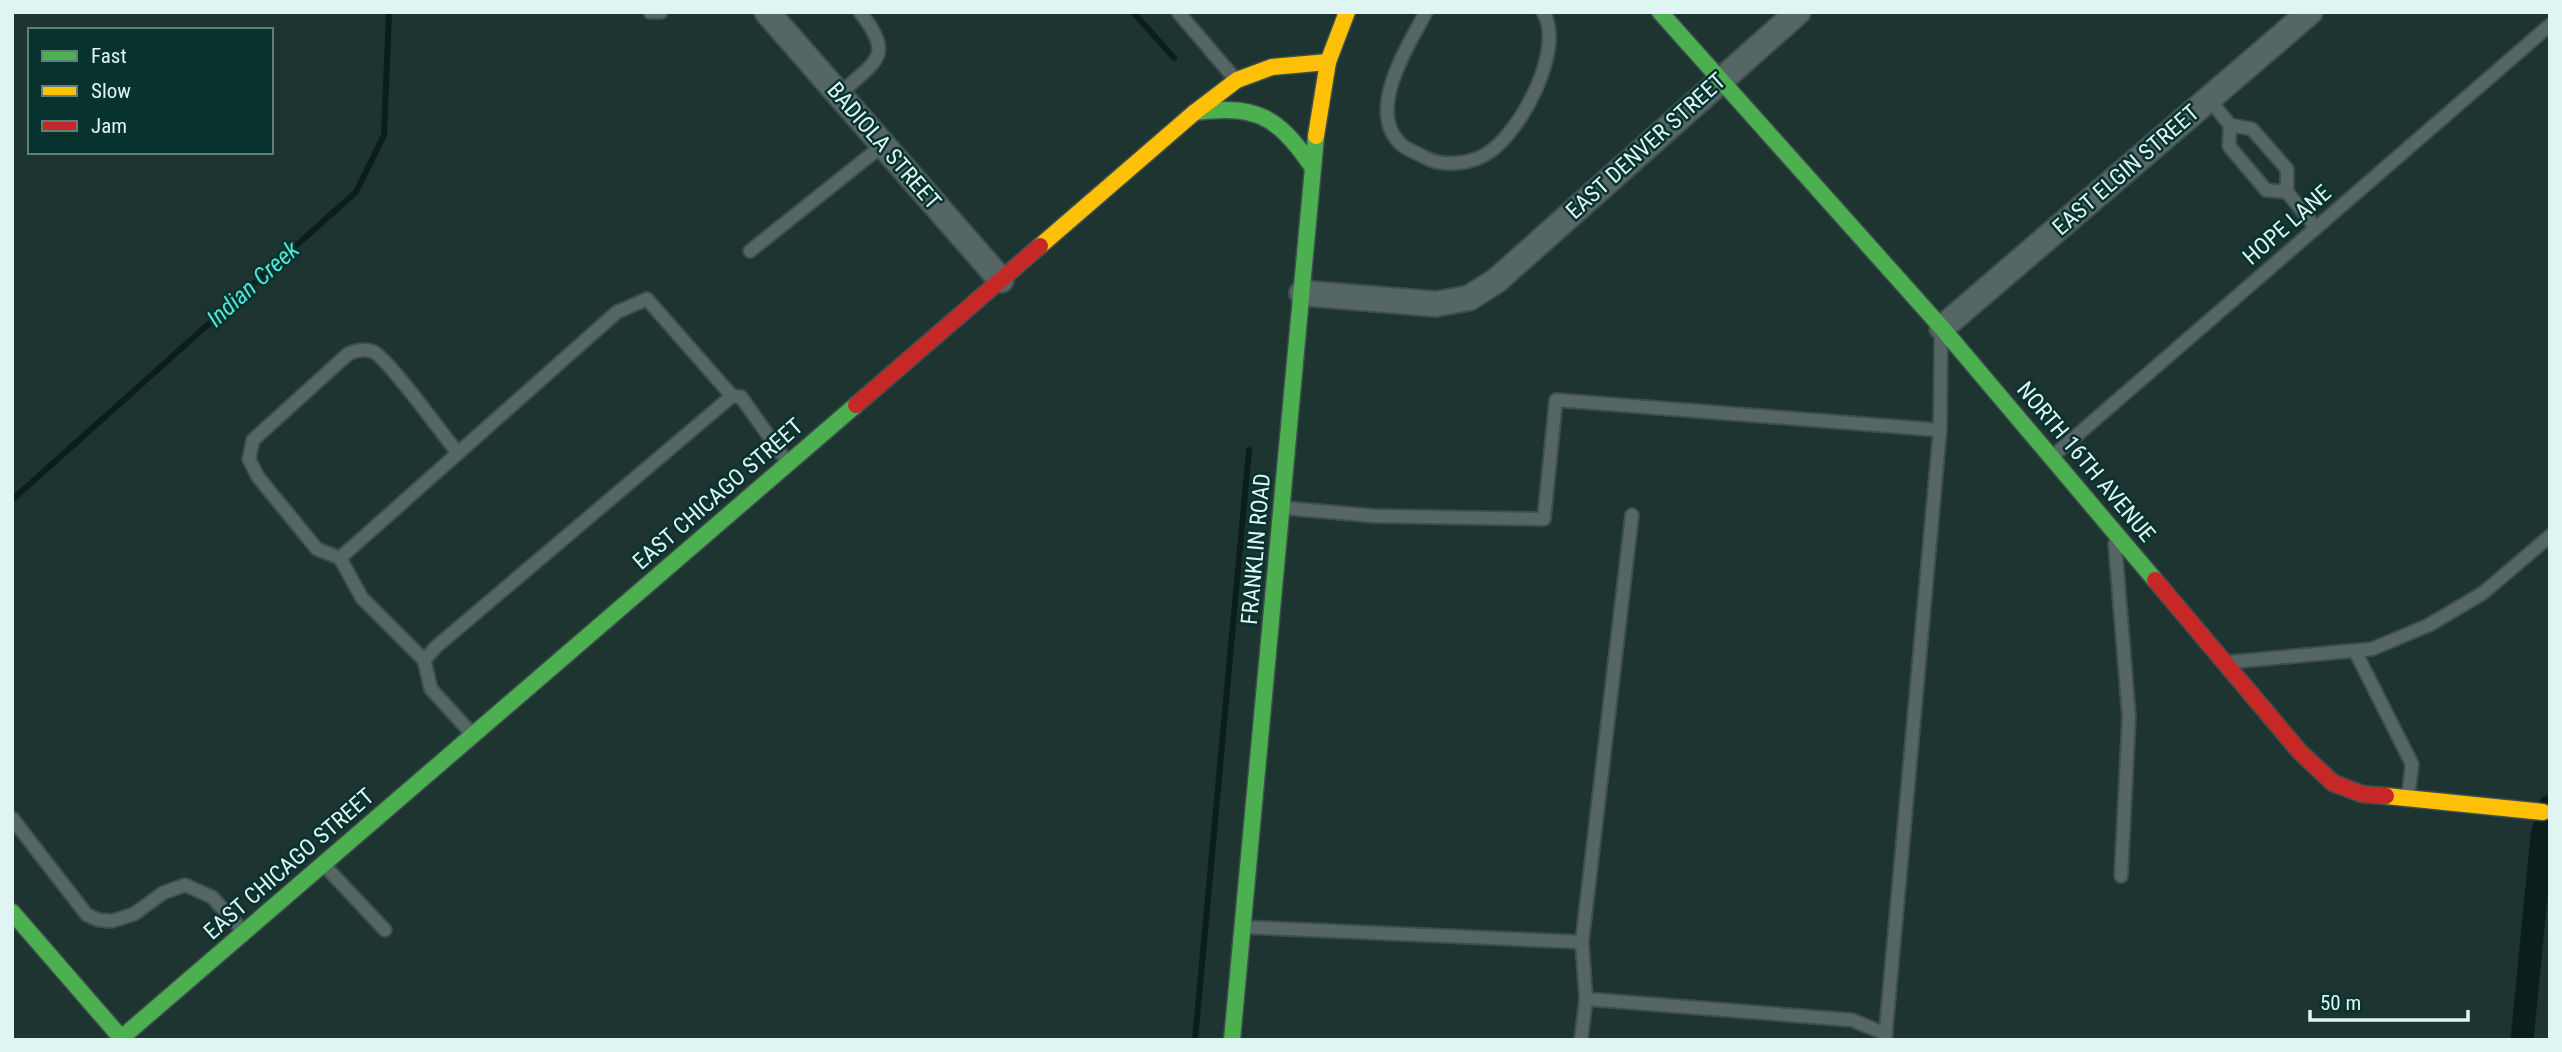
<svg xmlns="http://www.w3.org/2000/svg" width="2562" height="1052" viewBox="0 0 2562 1052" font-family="'Roboto Condensed',sans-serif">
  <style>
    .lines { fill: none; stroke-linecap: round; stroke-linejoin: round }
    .stream { stroke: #0c1e1c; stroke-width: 6 }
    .canal { stroke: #0c1e1c; stroke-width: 23 }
    .lane-casing { stroke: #3d4f4c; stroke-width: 16 }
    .street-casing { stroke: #3d4f4c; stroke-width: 28 }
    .fast-casing { stroke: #3d4f4c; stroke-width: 19 }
    .slow-casing { stroke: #3d4f4c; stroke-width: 19 }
    .jam-casing { stroke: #3d4f4c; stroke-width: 19 }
    .lane { stroke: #566664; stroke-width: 12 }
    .street { stroke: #566664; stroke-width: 24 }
    .fast { stroke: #4caf50; stroke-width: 16 }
    .slow { stroke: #ffc107; stroke-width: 16 }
    .jam { stroke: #c62828; stroke-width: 16 }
    .labels { text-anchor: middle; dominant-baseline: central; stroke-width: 5; stroke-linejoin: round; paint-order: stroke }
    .street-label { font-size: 23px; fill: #dff5f2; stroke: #07322e }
    .water-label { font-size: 24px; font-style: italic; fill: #56e2d4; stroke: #07322e }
  </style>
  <rect width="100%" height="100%" fill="#1d3431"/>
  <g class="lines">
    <g class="stream">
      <path d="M1133,12L1174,58"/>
      <path d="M12,500L356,192L384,135L389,12"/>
      <path d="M1195,1040L1249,450"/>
    </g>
    <path class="canal" d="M2522,1040L2542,836L2550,806"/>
    <g class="lane-casing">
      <g id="lane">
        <path d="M650,12H661"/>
        <path d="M1178,12L1236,80"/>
        <path d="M1426,12C1409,45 1364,112 1402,145C1408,150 1419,154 1426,158C1444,167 1471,164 1488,153C1520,133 1566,48 1543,12"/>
        <path d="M839,95C875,60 896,58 860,12"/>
        <path d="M2209,99L2230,125"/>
        <path d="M2287,192L2266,190L2229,146L2230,125L2252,129L2287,169V192L2316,228"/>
        <path d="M750,251L883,145"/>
        <path d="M2053,456L2550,25"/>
        <path d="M1285,508L1375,516L1544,519L1556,400L1940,430"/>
        <path d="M2115,544L2129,717L2121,876"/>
        <path d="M340,558L317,549L258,477L249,459L253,440L348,354C356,350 364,348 374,352C389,360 443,435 458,453"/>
        <path d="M2355,651L2412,764L2408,798"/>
        <path d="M424,660L362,598L340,558L617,312L647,299L732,396"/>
        <path d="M2230,662L2372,649L2429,625L2483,593L2550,536"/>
        <path d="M473,735L431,689L424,660L437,646L732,396L741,397L788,463"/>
        <path d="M12,818L87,915L99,920L112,921L134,914L163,893L185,885L212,897L244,932"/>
        <path d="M323,864L385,930"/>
        <path d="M1243,927L1582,942L1632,515"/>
        <path d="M1586,999L1852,1020L1886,1034"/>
        <path d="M1581,1040L1586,999L1582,942"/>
        <path d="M1885,1040L1940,430L1941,338"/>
      </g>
    </g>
    <g class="street-casing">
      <g id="street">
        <path d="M767,12L1001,280"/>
        <path d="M1302,293L1436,304L1469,298L1496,281L1798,12"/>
        <path d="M1942,328L2310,12"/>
      </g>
    </g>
    <g class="fast-casing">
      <g id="fast">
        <path d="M1660,12L1942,328L2155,580"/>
        <path d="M1195,112C1254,105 1276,114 1311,165"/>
        <path d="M12,912L123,1040"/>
        <path d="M119,1040L856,405"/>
        <path d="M1232,1040L1316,136"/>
      </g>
    </g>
    <g class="slow-casing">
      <g id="slow">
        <path d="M1316,136L1328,62L1347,12"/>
        <path d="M1040,246L1195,112L1237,80L1272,67L1328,62"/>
        <path d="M2386,796L2543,812"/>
      </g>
    </g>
    <g class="jam-casing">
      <g id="jam">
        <path d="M856,405L1040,246"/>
        <path d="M2155,580L2300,752L2333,783L2362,794L2386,796"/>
      </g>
    </g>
    <use href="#lane" class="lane"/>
    <use href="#street" class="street"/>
    <use href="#fast" class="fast"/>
    <use href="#slow" class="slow"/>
    <use href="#jam" class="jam"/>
  </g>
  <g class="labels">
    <g class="street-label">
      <text transform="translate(884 146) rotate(49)">BADIOLA STREET</text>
      <text transform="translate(1646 146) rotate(-42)">EAST DENVER STREET</text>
      <text transform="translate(2126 170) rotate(-41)">EAST ELGIN STREET</text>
      <text transform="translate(2287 225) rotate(-41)">HOPE LANE</text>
      <text transform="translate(2086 462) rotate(50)">NORTH 16TH AVENUE</text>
      <text transform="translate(718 494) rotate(-41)">EAST CHICAGO STREET</text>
      <text transform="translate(1256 549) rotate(-85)">FRANKLIN ROAD</text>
      <text transform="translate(289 864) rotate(-41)">EAST CHICAGO STREET</text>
    </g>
    <g class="water-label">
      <text transform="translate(253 284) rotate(-42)">Indian Creek</text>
    </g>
  </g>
  <rect width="2562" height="1052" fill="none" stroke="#dff5f2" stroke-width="28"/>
  <rect x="28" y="28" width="245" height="126" fill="#07322e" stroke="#5d807c" stroke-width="2"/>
  <rect x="42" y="51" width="35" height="10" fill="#4caf50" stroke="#5d807c" stroke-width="2"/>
  <text x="91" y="63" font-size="21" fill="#dff5f2">Fast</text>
  <rect x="42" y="86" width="35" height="10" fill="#ffc107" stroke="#5d807c" stroke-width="2"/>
  <text x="91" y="98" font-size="21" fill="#dff5f2">Slow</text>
  <rect x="42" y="121" width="35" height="10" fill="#c62828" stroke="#5d807c" stroke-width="2"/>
  <text x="91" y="133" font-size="21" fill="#dff5f2">Jam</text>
  <path d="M2310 1010v10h158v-10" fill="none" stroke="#dff5f2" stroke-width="3.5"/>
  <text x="2320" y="1010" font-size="21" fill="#dff5f2" stroke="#07322e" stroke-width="5" paint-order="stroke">50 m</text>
</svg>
